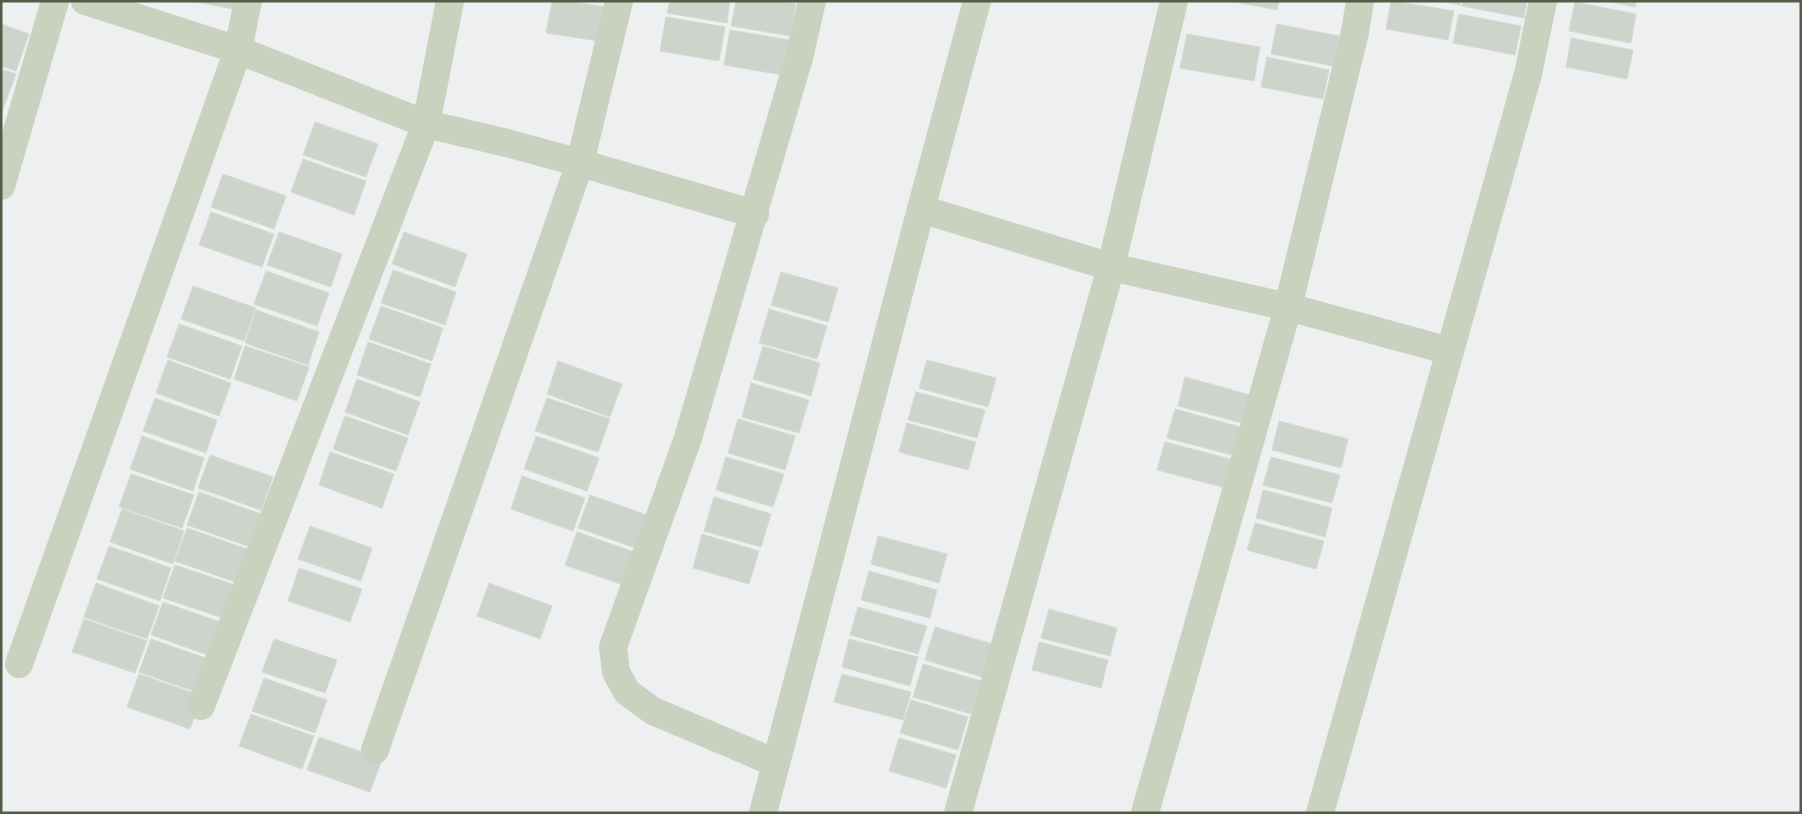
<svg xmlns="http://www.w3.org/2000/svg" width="1802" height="814" viewBox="0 0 1802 814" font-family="'Source Sans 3',sans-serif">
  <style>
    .building { fill: #ced3cb; stroke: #d5dad2 }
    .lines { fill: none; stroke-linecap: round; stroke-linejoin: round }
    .minor { stroke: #cad1bf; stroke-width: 28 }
  </style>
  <rect width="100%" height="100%" fill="#eeeff1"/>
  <g class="building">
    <path d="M191,1H241L239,10Z"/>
    <path d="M552,1H568L611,8L605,42L546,33Z"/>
    <path d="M670,1H730L727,23L667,13Z"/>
    <path d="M736,1L796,2L790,36L731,26Z"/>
    <path d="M1230,1H1279L1277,10Z"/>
    <path d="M1391,1L1454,11L1448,40L1386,29Z"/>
    <path d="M1440,1H1461L1460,5Z"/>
    <path d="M1463,1H1527L1524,18L1462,6Z"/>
    <path d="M1607,1H1636L1635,7Z"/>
    <path d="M1575,2L1636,14L1631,43L1569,31Z"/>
    <path d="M1459,14L1521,26L1515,55L1453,43Z"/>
    <path d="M666,17L725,27L719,61L660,51Z"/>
    <path d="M1,24L29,34L16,71L1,66Z"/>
    <path d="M1277,24L1339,36L1333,66L1271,54Z"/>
    <path d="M730,30L789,40L783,75L724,65Z"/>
    <path d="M1187,34L1260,47L1254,81L1180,68Z"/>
    <path d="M1571,38L1633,50L1627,79L1566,67Z"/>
    <path d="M1267,57L1329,70L1323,99L1261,87Z"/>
    <path d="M1,69L16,74L2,111H1Z"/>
    <path d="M315,122L378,144L366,177L303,155Z"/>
    <path d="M303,159L366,181L354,215L291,192Z"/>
    <path d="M223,174L286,196L274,229L211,207Z"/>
    <path d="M211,212L274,234L262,267L199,245Z"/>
    <path d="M279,232L342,254L331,287L267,265Z"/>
    <path d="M404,232L467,254L455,287L392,264Z"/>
    <path d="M393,270L456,292L445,325L381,303Z"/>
    <path d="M266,271L329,293L317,326L254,304Z"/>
    <path d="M781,272L838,288L828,322L771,305Z"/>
    <path d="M193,286L256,308L244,341L181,319Z"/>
    <path d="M381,306L443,328L432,361L369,339Z"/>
    <path d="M769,309L827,326L817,359L759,343Z"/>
    <path d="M256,310L319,332L308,365L245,343Z"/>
    <path d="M179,324L242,346L230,379L167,357Z"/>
    <path d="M368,342L431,364L420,397L357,375Z"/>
    <path d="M245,346L309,367L297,401L234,379Z"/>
    <path d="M763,346L820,363L811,396L753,379Z"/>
    <path d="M168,360L231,383L219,416L156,393Z"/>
    <path d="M927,360L996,378L988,407L919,388Z"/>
    <path d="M558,361L622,384L610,417L547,394Z"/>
    <path d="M1185,377L1254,396L1246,424L1178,406Z"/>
    <path d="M357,379L420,402L408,435L345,412Z"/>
    <path d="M751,383L809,400L799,433L742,417Z"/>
    <path d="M916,392L985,410L977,438L908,420Z"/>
    <path d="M155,398L217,420L206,453L143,431Z"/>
    <path d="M547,398L610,419L598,452L535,431Z"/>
    <path d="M1175,409L1244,428L1236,456L1167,438Z"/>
    <path d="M345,416L408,438L396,471L333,449Z"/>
    <path d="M738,419L795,436L785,470L728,453Z"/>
    <path d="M1279,421L1348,439L1341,468L1272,450Z"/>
    <path d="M907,423L976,442L968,470L899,452Z"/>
    <path d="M142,436L204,458L193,491L130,469Z"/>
    <path d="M536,436L599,458L587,491L524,469Z"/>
    <path d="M1165,442L1234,460L1226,488L1157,470Z"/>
    <path d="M330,452L394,474L382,508L319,485Z"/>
    <path d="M210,455L273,477L261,510L198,488Z"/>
    <path d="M726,457L784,474L773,507L716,490Z"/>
    <path d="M1271,457L1340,475L1332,503L1263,485Z"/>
    <path d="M131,474L194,495L182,528L119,507Z"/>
    <path d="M522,476L585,498L573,531L511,509Z"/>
    <path d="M1263,490L1332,508L1325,537L1256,518Z"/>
    <path d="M199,492L261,514L250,547L187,525Z"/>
    <path d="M590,495L653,517L641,550L578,528Z"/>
    <path d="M714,497L771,514L761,547L704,531Z"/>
    <path d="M122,509L184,531L173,564L110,542Z"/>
    <path d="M1255,523L1324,541L1316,569L1247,550Z"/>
    <path d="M310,526L372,548L361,581L298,559Z"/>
    <path d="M187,528L250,550L238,583L175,561Z"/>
    <path d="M577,532L640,554L629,587L565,565Z"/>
    <path d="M702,534L759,551L749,584L693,568Z"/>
    <path d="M878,536L947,554L939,583L871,564Z"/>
    <path d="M109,546L171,568L160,601L97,579Z"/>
    <path d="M175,565L238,586L226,619L163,598Z"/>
    <path d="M299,568L362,589L350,622L288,601Z"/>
    <path d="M869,571L937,590L930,618L861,600Z"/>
    <path d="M96,583L159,606L147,639L84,617Z"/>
    <path d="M489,583L552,606L540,639L477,616Z"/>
    <path d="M163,602L226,624L214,657L151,635Z"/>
    <path d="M858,607L927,626L918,654L850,635Z"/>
    <path d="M1049,609L1117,628L1110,656L1041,638Z"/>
    <path d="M84,619L147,641L135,673L72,652Z"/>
    <path d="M935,627L992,644L982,677L925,660Z"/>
    <path d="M151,639L214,661L202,694L139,672Z"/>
    <path d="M274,639L337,660L325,693L262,672Z"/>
    <path d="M849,639L918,657L910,686L842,667Z"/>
    <path d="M1039,642L1108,660L1101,688L1032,670Z"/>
    <path d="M923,664L981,681L971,714L913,697Z"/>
    <path d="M139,674L202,696L190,729L127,707Z"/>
    <path d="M842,674L911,692L903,720L834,702Z"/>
    <path d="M264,678L327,700L315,733L252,711Z"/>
    <path d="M911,700L968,717L958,750L900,733Z"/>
    <path d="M251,714L314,736L302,769L239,746Z"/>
    <path d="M319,737L382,759L370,792L307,770Z"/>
    <path d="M899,738L956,755L946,788L889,771Z"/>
  </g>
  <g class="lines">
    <g class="minor">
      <path d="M85,1L238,50L426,124L507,143L580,163L755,214"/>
      <path d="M1,186L55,1"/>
      <path d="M921,209L1111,267L1288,307L1450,351"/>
      <path d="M19,664L238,50L248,1"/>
      <path d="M201,706L426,124L450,1"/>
      <path d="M375,750L580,163L619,1"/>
      <path d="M776,763L653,711L627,692L616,672L613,647L688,438L800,54L812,1"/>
      <path d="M763,813L921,209L977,1"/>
      <path d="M958,813L1111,267L1174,1"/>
      <path d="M1145,813L1288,307L1355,32L1360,1"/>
      <path d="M1320,813L1528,74L1543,1"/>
    </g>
  </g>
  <rect width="1802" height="814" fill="none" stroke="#535c46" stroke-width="5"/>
</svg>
